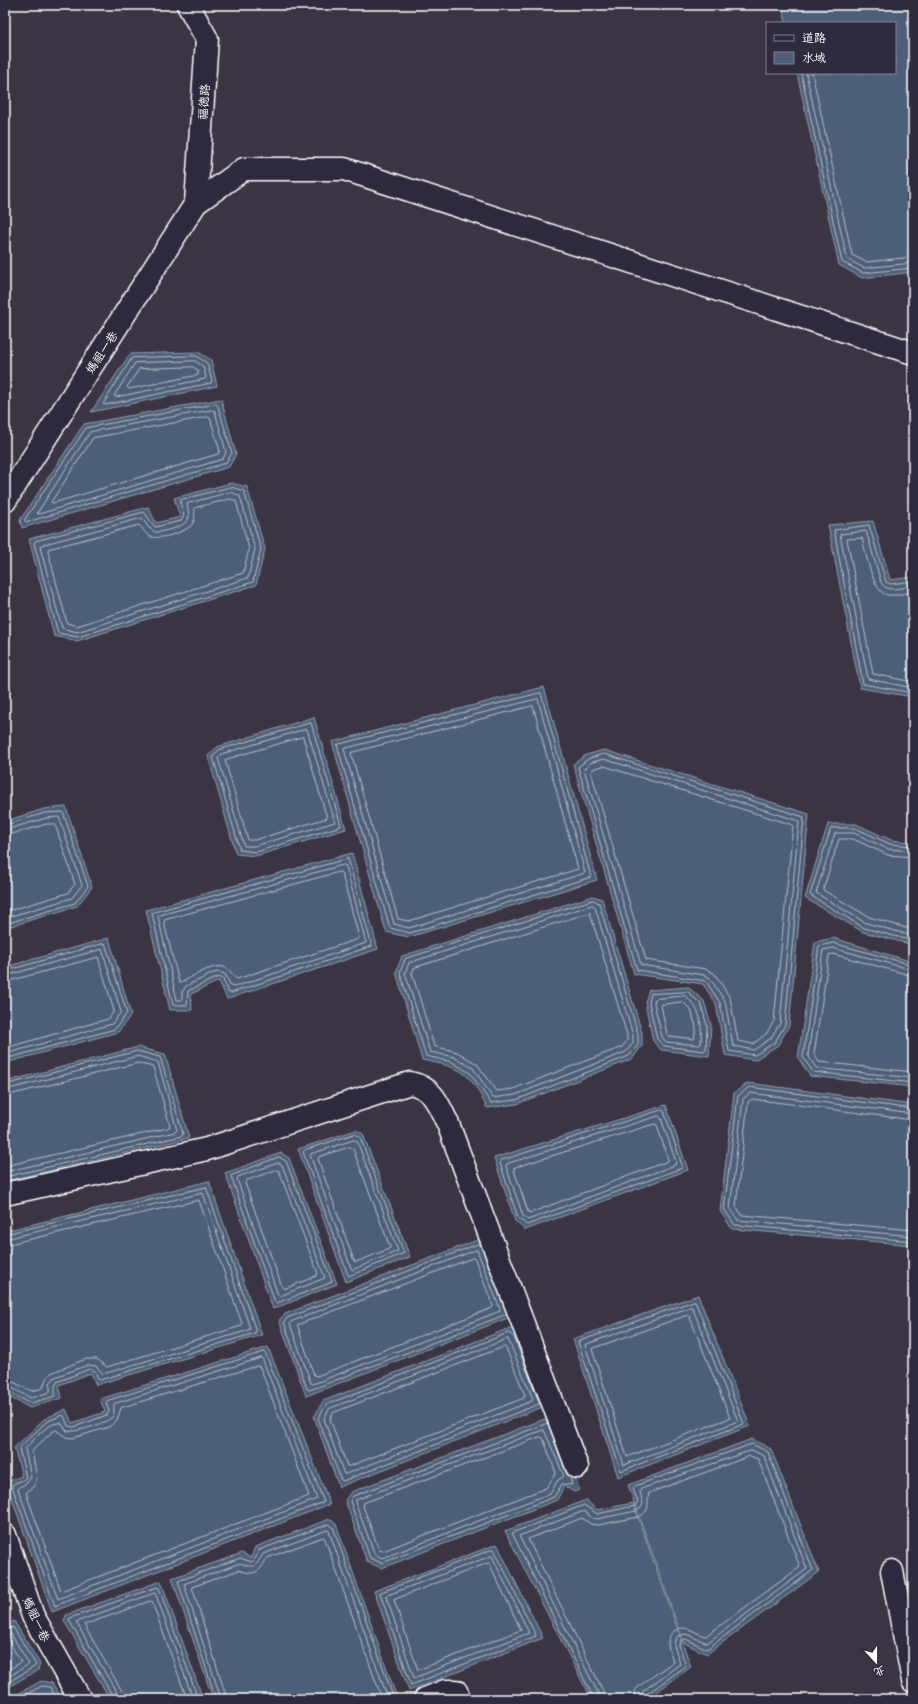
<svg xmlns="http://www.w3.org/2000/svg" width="918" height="1704" viewBox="0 0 918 1704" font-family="Mali,'LXGW WenKai TC',sans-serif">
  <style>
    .water { fill: #4d5f78; stroke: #949fae }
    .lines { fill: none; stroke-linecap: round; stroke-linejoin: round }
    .shore { stroke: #b8bfc9; stroke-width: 1 }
    .minor-casing { stroke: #fff; stroke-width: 25 }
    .minor { stroke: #2f2a3d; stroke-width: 22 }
    .labels { text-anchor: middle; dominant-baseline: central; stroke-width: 3; stroke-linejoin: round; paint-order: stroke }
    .street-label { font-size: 12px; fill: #fff; stroke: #2f2a3d }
  </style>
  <rect width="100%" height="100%" fill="#3b3443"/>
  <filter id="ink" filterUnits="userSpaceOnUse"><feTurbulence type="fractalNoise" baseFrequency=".025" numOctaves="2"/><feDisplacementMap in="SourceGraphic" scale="8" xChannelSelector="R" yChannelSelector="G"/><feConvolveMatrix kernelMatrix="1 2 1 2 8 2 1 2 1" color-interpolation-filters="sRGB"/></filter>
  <g filter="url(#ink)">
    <g class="water">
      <path d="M782,5H913V272L862,278L839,265L797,73H895V23H786Z"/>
      <path d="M198,352L211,360L217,386L91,412L130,354Z"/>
      <path d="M221,399L236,454L229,467L22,528L20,520L84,424Z"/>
      <path d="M231,483L247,487L265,549L256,585L77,641L54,636L29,539L148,507L156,523L180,517L174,498Z"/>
      <path d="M873,521L890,580L913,577V697L860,688L828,525Z"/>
      <path d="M544,687L597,880L409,937L386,932L332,742Z"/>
      <path d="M314,717L346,829L256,856L236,854L208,756L217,747Z"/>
      <path d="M604,750L809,814L789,1026L778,1045L755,1060L725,1055L716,1004L703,984L634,974L573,764L586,755Z"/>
      <path d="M66,807L92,887L77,906L5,928V821L44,809Z"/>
      <path d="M828,824H856L891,840L913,842V945L863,932L805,898Z"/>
      <path d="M352,853L378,949L227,999L219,981L191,994L192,1010H170L146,910Z"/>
      <path d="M593,896L602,899L642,1033V1046L632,1059L517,1104L487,1108C469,1070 462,1068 422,1060L396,972L402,956Z"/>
      <path d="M109,938L131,1015L118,1032L5,1063V967Z"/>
      <path d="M833,938L913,962V1087L810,1076L798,1058L815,942Z"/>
      <path d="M688,987L704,1001L711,1025L709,1056L661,1050L653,1041L645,1002L649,990Z"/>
      <path d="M138,1047L165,1054L189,1138L5,1181V1082Z"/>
      <path d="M748,1083L913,1105V1245L732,1229L720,1211L734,1093Z"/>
      <path d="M666,1105L688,1170L525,1230L515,1221L494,1158Z"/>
      <path d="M356,1130L363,1134L410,1257L346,1282L298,1149Z"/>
      <path d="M281,1153L289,1158L337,1284L273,1309L225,1173Z"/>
      <path d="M209,1181L262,1335L96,1385L91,1373L59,1385L62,1398L30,1408L5,1395V1231Z"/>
      <path d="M480,1239L513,1316L306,1396L279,1320L285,1314Z"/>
      <path d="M698,1295L750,1426L618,1477L573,1339Z"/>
      <path d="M510,1328L517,1334L545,1406L339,1487L314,1417L323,1401Z"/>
      <path d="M268,1347L330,1504L52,1612L6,1482L22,1476L14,1448L44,1419L66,1409L72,1423L105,1412L100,1399Z"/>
      <path d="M550,1417L580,1490L574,1492L564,1486L557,1500L382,1568L367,1562L345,1500L351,1492Z"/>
      <path d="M752,1439L771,1449L819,1572L707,1654L684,1643L628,1485Z"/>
      <path d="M586,1500L597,1510L633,1503L691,1667L647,1699H591L505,1531Z"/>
      <path d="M330,1519L336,1524L397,1698L394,1699H213L172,1578L242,1553L251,1558L255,1547Z"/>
      <path d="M497,1544L543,1638L409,1691L374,1591Z"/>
      <path d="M161,1581L203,1699H110L64,1621L66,1615Z"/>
      <path d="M14,1621L40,1664L38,1670L5,1689V1625Z"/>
      <path d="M41,1681L52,1683L62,1699H9Z"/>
    </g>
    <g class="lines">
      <g class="shore">
        <path d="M801,73L842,262L863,273L913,268"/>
        <path d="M806,73L847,259L864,268L913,263"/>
        <path d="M812,73L852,255L866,262L913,257"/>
        <path d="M196,356L207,363L212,381L211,383L105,405L103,404L132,358Z"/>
        <path d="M195,361L203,366L206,377L205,379L116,397L114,396L135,363Z"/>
        <path d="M193,367L198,370V375L129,389L127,387L139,369Z"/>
        <path d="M216,404L218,406L232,453L226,463L27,522L25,521V519L86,428Z"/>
        <path d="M212,410L215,411L226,452L223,459L39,514L37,513L90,432Z"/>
        <path d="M208,417L210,418L220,451L218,454L53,503L51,502L93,438Z"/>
        <path d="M231,487L244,491L261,549L253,582L78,637L58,633L34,543L35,541L144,512L155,527L181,521L184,516L180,502L181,500Z"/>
        <path d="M231,492L240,496L255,549L248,578L77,632L62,628L40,547L41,545L142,518L149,528L155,532C164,532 188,527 189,516C189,512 187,508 187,504Z"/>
        <path d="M231,499L236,501L249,549L243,573L77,626L67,623L48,551V549L139,525C143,528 144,533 149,536C158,541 188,532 193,523C196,518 194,513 195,508Z"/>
        <path d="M913,581L891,584L886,582L869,525L834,530L863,684L913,693"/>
        <path d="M913,586C902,587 887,594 881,582L866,531L840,534L868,679L913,688"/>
        <path d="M913,592C905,593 896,596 888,595C872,593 866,552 862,538L847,539L873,674L913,682"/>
        <path d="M541,693L591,877L410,933L390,928L337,745Z"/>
        <path d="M538,699L585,873L409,928L394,924L344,749Z"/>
        <path d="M533,706L578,869L409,921L398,919L351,753Z"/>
        <path d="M311,723L341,826L256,852L240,850L213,757L219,750Z"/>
        <path d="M307,729L335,822L255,846H244L218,758L222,754Z"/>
        <path d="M303,737L327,818L255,840H248L225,760Z"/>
        <path d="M604,754L804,817L785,1025L775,1042L755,1055L729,1051L720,1003L706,981L637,970L578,767L588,759Z"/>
        <path d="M604,759L799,821L780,1023L771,1038L754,1050L733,1046L725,1001L709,977L704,975L641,965L584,769L590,763Z"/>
        <path d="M604,766L793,825L774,1021L766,1034L753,1044L738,1041L730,998L715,974L706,969L646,960L591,772L593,769Z"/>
        <path d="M5,825L45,813L63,812L88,886L75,903L5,924"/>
        <path d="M5,830L46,818L59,817L82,885L72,898L5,918"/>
        <path d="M5,836L47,824H55L75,884L68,893L5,912"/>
        <path d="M913,846L890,844L855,828H831L810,895L864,928L913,941"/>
        <path d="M913,851L888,849L854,833H835L816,893L866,923L913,936"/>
        <path d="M913,857L888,855L853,839H839L823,890L869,917L913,930"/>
        <path d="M348,859L372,946L231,993L228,992L223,979L218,977L188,991L187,1005H173L152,913Z"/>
        <path d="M344,865L346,866L366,943L234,987L231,986L225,974L216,972L186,986L182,992V1000H177L158,916Z"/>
        <path d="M340,872L342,874L359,937L358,939L237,979C233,977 232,971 226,968C216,962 191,977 181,983L179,982L164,923L165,920Z"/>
        <path d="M593,900L599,903L638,1034V1045L629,1056L516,1100L491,1103L470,1073L452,1062L426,1056L400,973L405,959Z"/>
        <path d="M593,905L595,907L633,1035V1043L626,1052L515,1095L493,1098L473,1068L454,1057L430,1052L405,973L409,963Z"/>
        <path d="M590,913L627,1035V1041L622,1047L513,1089L497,1091L477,1064L457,1052L434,1046L412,973L414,968Z"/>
        <path d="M913,965L833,943L819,946L803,1057L813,1072L913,1083"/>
        <path d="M913,970L833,948L823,950L808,1055L816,1068L913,1078"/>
        <path d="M5,971L105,943L127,1013L115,1029L5,1059"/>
        <path d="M5,976L102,949L121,1012L112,1024L5,1054"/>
        <path d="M913,976L833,954L829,955L814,1054L819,1062L913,1072"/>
        <path d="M5,982L98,957L114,1011L108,1019L5,1048"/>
        <path d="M688,992L701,1004L707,1026L706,1049L704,1051L664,1046L657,1039L649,1003L651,994Z"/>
        <path d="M685,996C702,1009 702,1024 701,1044L699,1045L666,1042L662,1037L654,1003L655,999Z"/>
        <path d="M683,1002L691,1010L696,1027L694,1039L669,1036L667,1034L661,1005Z"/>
        <path d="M5,1085L137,1051L160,1057L183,1134L182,1136L5,1177"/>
        <path d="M5,1090L138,1056L158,1062L177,1130L175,1132L5,1172"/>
        <path d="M5,1096L138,1063L153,1067L170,1126L168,1128L5,1166"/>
        <path d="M913,1109L749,1087L738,1096L724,1209L735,1225L913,1241"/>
        <path d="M662,1110L664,1111L682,1165V1168L527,1225L518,1218L500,1163V1161Z"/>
        <path d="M913,1114L750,1093L743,1099L730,1208L738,1220L913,1236"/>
        <path d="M659,1116L661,1118L676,1162L675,1165L528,1220L523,1216L506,1166L507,1164Z"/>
        <path d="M913,1120L752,1099L748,1102L736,1206L742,1215L913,1230"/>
        <path d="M655,1124L657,1125L668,1159V1161L530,1213L528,1212L514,1170V1168Z"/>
        <path d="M355,1134L360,1137L404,1253L349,1276L348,1275L303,1152L305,1150Z"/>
        <path d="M354,1140L357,1141L398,1251L352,1270L351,1268L310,1155L311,1154Z"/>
        <path d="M350,1147L353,1149L390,1247L389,1249L356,1262L354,1261L318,1159L319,1157Z"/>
        <path d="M279,1157L286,1161L332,1281L330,1283L277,1303L275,1302L231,1176Z"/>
        <path d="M279,1163L282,1165L325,1278L280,1296L278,1295L237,1179L238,1177Z"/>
        <path d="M276,1170L279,1171L318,1274L316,1276L284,1289L282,1287L245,1183L246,1181Z"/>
        <path d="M5,1234L206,1187L256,1331L255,1333L100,1380L98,1379L95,1371L89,1369L57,1382L55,1386V1396L31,1403L5,1391"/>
        <path d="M5,1239L203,1193L250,1328L249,1330L103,1374L96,1366L88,1365L55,1377L50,1383V1392L31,1398L10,1387L5,1386"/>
        <path d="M5,1245L199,1200L242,1324L241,1326L107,1367L97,1359H86L51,1373L46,1379L43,1388L32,1391L13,1382L5,1380"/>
        <path d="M481,1245L478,1244L287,1318L284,1322L307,1389L310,1390L507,1314"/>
        <path d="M477,1250L500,1309V1311L313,1384L311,1383L290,1324L291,1322Z"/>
        <path d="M473,1258L475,1259L493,1306L492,1308L317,1376L314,1375L298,1327V1325Z"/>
        <path d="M695,1301L744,1424L621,1471L578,1342Z"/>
        <path d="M692,1307L738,1421L624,1465L585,1345Z"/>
        <path d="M689,1315L730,1418L627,1457L592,1349Z"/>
        <path d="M509,1333L514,1337L539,1402V1404L343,1481L341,1480L318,1418L326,1405Z"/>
        <path d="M508,1339L533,1399L532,1401L346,1474H344L324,1419L329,1409Z"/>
        <path d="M504,1347L506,1348L525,1395L524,1398L350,1466H347L330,1419L333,1413Z"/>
        <path d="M265,1352L324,1502L55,1606L12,1486L13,1484L23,1480L26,1477L19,1448L46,1422L62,1415L64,1416L68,1426L74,1427L107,1415L109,1411L106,1403L107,1401Z"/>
        <path d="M262,1358L317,1499L58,1599L18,1489L19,1487L27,1483L31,1477L25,1449C34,1440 47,1422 61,1423L67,1431C74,1433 109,1423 113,1416C115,1412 113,1408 114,1404Z"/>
        <path d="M258,1366L260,1367L309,1496L61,1591L26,1493L34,1486L37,1478L32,1451L52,1432L56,1430L66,1437L73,1438L109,1427L117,1420L121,1408Z"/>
        <path d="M548,1423L353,1496L350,1501L370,1558L382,1563L554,1497L562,1484L572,1485L570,1477"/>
        <path d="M544,1430L564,1476L557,1481L551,1493L383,1558L375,1555L355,1502L356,1500Z"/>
        <path d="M540,1437L543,1438L556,1473L546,1488L383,1551L379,1550L363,1506L364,1503Z"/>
        <path d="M494,1549L536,1636L411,1685L380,1593Z"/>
        <path d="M492,1556L529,1633L414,1678L386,1596Z"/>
        <path d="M489,1563L521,1630L418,1670L394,1600Z"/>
        <path d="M5,1629L13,1627L36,1665L34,1667L5,1684"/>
        <path d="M5,1634H11L29,1664L5,1679"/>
        <path d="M5,1640H8L21,1662L5,1672"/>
        <path d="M17,1699L42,1686L50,1687L57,1699"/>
        <path d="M113,1699L112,1695L69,1620L70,1618L157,1587L159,1588L198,1699"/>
        <path d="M118,1699L117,1693L76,1622L154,1593L156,1595L193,1699"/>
        <path d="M124,1699L122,1691L84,1625L150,1601L152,1602L187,1699"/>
        <path d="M216,1699L178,1581L240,1558L252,1562L255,1559L259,1550L329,1524L333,1527L394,1699"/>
        <path d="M221,1699L184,1584L240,1563C256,1569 255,1567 263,1554L327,1530L329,1531L388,1699"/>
        <path d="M227,1699L192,1587L239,1570C255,1576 259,1573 267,1558L323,1537L325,1539L382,1699"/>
        <path d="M594,1699L512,1533L584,1505L597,1514L635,1506L638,1502L633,1489L635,1486L752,1444L768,1452L813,1570L707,1649L686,1639L681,1640L679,1645L686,1666L647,1694L645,1699"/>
        <path d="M599,1699L598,1693L519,1536L584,1511L592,1518L597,1519L636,1511L641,1508L643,1504L640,1492L641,1489L752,1450L764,1456L807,1569L707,1643L686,1634L678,1636L675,1640L674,1645L680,1664L643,1691L640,1699"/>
        <path d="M605,1699L603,1691L528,1539L582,1518L591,1524L598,1525L638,1517C652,1511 646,1504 649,1493L750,1456L758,1459L800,1567L706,1636C695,1634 685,1622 673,1632C670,1635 668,1639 668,1643C668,1650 672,1656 673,1662L639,1686L635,1691L634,1699"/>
      </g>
      <g class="minor-casing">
        <g id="minor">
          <path d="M188,5L207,39L196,203"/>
          <path d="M5,501L196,203L244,169H344L913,353"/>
          <path d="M5,1194L207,1149L410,1083C434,1088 438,1104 448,1124L577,1467"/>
          <path d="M5,1535L33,1616L80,1699"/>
          <path d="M892,1571L913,1681"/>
          <path d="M425,1699L445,1691H456L460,1699"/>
        </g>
      </g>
      <use href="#minor" class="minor"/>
    </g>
  </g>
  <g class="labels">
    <g class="street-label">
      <text transform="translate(203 102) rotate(-86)">福德路</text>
      <text transform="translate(101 352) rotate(-57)">媽祖一巷</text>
      <text transform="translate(37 1619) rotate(65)">媽祖一巷</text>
    </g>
  </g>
  <rect width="918" height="1704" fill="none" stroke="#2f2a3d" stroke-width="20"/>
  <rect x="10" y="10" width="898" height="1684" fill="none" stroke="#fff" stroke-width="1.5" filter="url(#ink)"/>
  <rect x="766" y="22" width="130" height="52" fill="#2f2a3d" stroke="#827f8b"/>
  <rect x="774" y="35" width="20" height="6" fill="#2f2a3d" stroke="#827f8b"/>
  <text x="802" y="42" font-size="12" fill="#ffffff">道路</text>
  <rect x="774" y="52" width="20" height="12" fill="#4d5f78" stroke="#827f8b"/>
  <text x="802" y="62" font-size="12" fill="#ffffff">水域</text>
  <g transform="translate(876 1662) rotate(159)" stroke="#2f2a3d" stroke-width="3" paint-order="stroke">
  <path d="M0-3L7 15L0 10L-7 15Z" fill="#ffffff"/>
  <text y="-6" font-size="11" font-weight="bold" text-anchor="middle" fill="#ffffff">北</text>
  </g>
</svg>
